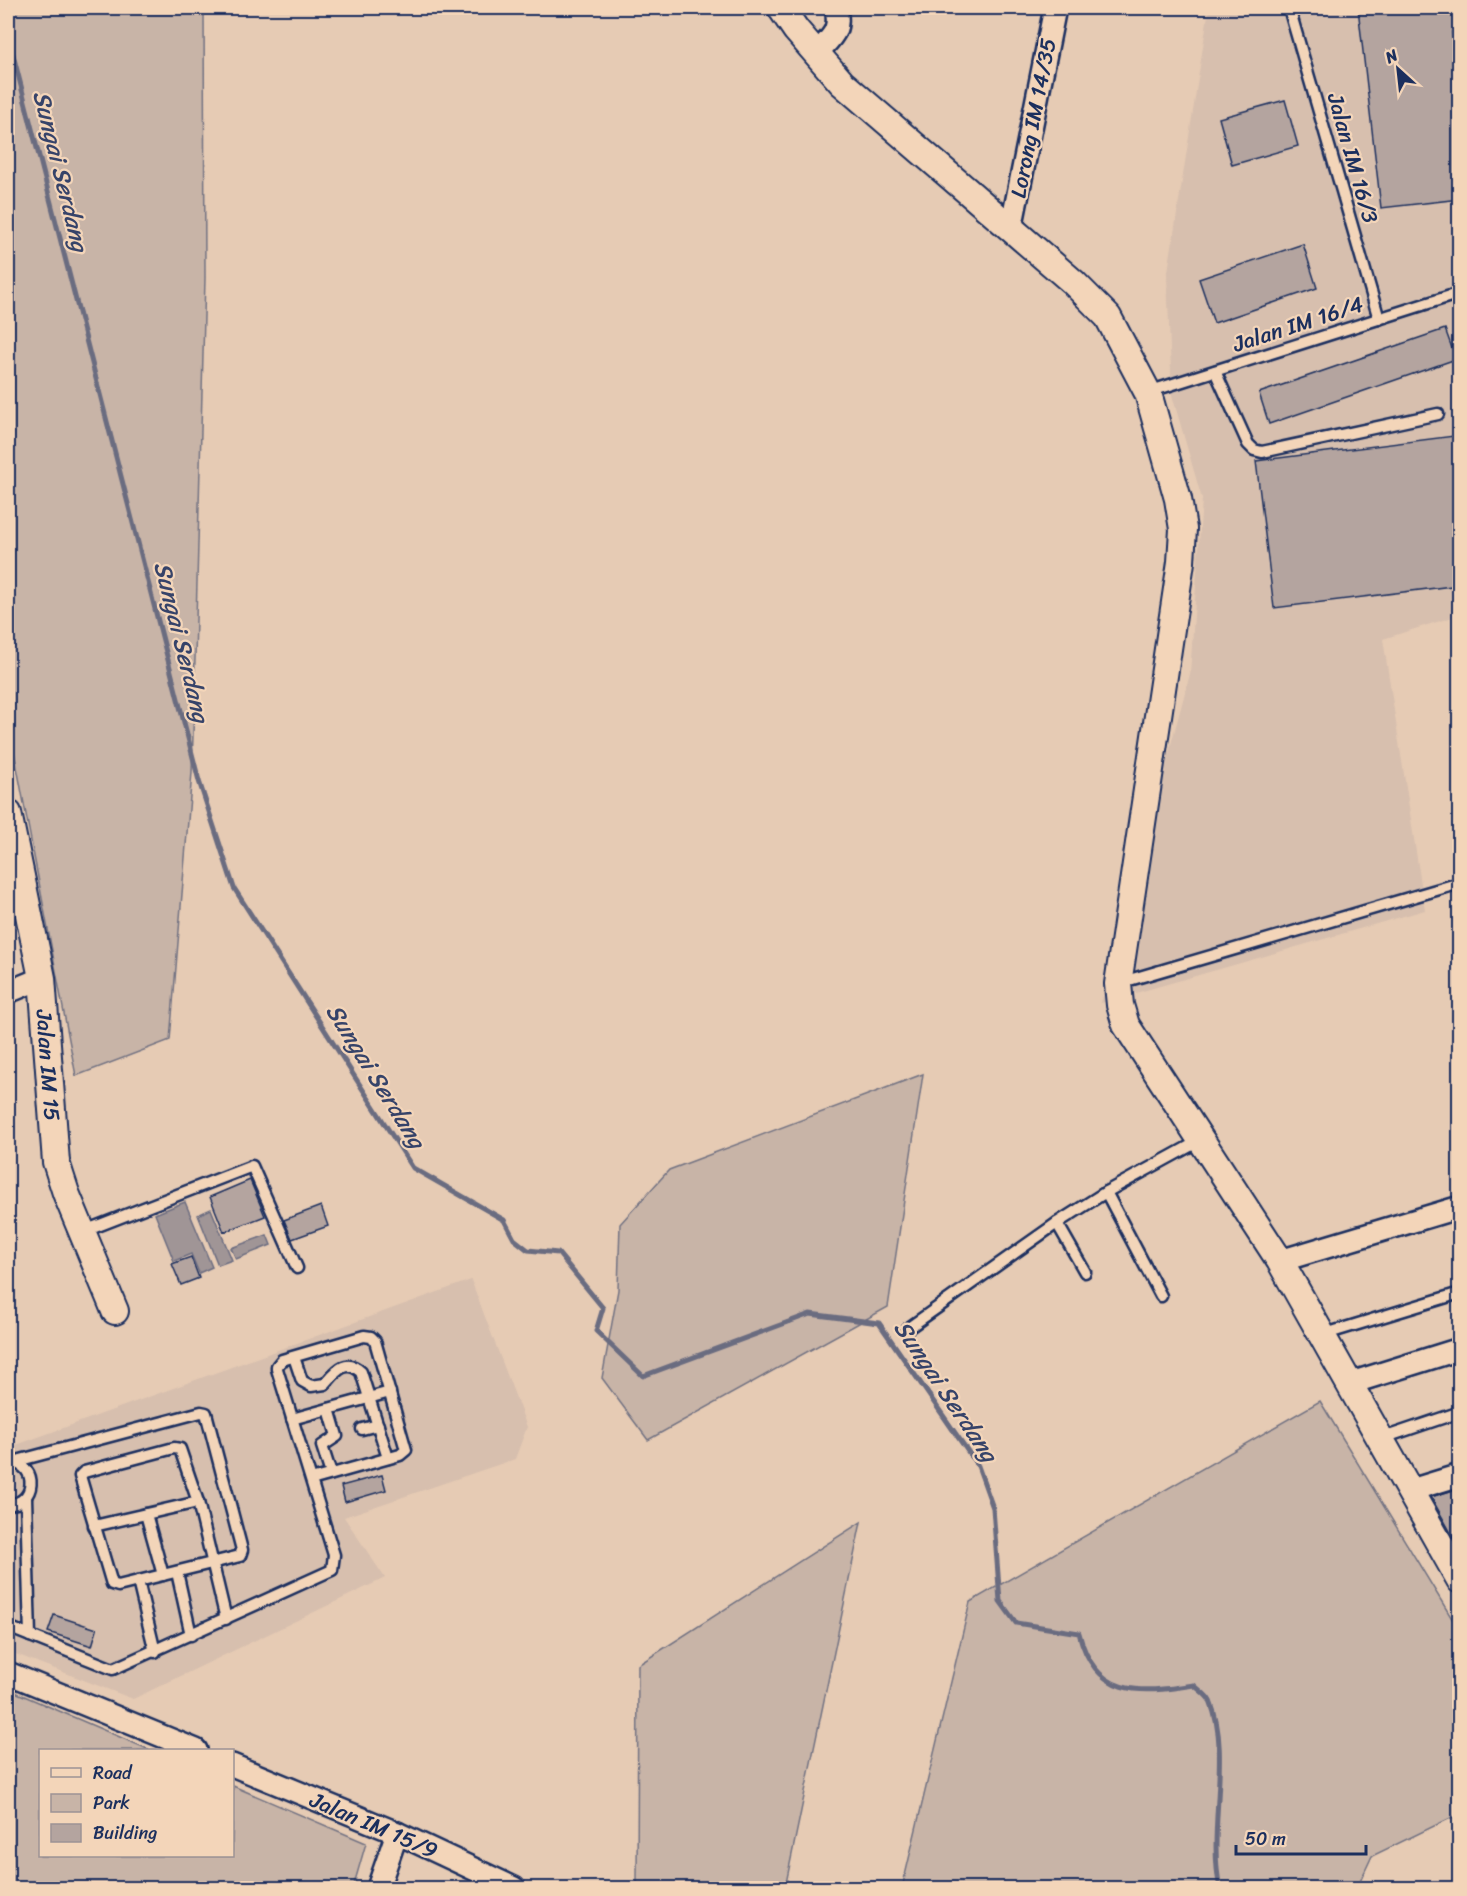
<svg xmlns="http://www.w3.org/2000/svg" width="1467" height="1896" viewBox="0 0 1467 1896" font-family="Sriracha,sans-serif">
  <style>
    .built { fill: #d7bfae }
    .green { fill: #c8b4a7; stroke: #727282; stroke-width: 1.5 }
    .water { fill: #a09596; stroke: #6b6c80; stroke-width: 1.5 }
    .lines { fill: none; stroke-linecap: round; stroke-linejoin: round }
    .stream { stroke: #6b6c80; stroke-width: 5 }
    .building { fill: #b4a49f; stroke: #1b2f5e; stroke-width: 1.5 }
    .service-casing { stroke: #1b2f5e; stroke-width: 15 }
    .minor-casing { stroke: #1b2f5e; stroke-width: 26 }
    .tertiary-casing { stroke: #1b2f5e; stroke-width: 30 }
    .service { stroke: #f3d5b9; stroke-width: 10 }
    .minor { stroke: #f3d5b9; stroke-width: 21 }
    .tertiary { stroke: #f3d5b9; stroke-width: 26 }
    .labels { text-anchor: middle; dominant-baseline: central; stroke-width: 4.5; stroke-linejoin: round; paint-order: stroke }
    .street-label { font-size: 22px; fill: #1b2f5e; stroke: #f3d5b9 }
    .water-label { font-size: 24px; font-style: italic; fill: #364369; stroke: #f3d5b9 }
  </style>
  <rect width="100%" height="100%" fill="#e6cbb4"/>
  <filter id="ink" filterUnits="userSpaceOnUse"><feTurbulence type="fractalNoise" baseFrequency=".0167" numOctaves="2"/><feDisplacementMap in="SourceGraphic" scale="12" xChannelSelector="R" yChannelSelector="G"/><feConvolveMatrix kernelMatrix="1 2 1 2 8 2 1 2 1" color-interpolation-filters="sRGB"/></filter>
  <g filter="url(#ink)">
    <g class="built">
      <path d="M1209,8H1459V615L1383,639L1425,910L1101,1003L1190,674L1202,499L1172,395L1167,278Z"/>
      <path d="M471,1280L527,1427L515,1459L344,1517L385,1578L133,1699L8,1651V1448Z"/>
    </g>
    <g class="green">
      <path d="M8,8H204L205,278L192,772L170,1040L76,1076L8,720Z"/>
      <path d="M923,1074L888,1307L648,1440L602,1378L618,1290L620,1224L669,1170Z"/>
      <path d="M1320,1401L1459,1630V1814L1372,1856L1357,1888H902L970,1602Z"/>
      <path d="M861,1522L785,1888H637L638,1665Z"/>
      <path d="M8,1689L150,1750H40V1856H232L233,1786L366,1843L353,1888H8Z"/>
    </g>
    <g class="water">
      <path d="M185,1202L212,1267L199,1273L191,1254L174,1261L155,1214Z"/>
      <path d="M211,1209L232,1260L218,1265L198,1215Z"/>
      <path d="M267,1235L271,1245L236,1259L231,1248Z"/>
    </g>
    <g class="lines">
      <path class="stream" d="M8,35L199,781L234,888L413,1168L504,1220L514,1239L528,1250L558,1253L603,1308L596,1331L643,1376L810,1314L879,1323L978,1466L993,1508L1000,1601L1016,1623L1079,1633C1095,1697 1138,1694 1194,1685C1199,1690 1207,1695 1210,1701C1232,1753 1207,1830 1220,1888"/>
    </g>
    <g class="building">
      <path d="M1358,8H1460V31L1452,32L1460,105V199L1381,208Z"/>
      <path d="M1285,100L1298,146L1232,165L1219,118Z"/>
      <path d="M1303,244L1317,288L1214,323L1199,279Z"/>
      <path d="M1445,329L1456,359L1269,424L1259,393Z"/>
      <path d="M1454,436L1460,481V585L1274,608L1256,461Z"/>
      <path d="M250,1180L265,1216L224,1232L210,1197Z"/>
      <path d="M321,1206L328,1226L292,1239L284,1220Z"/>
      <path d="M191,1257L199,1278L181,1285L172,1264Z"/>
      <path d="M382,1475L386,1490L345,1502L341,1486Z"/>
      <path d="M1460,1488V1549L1431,1497Z"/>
      <path d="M54,1615L97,1629L92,1646L48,1632Z"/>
    </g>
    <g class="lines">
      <g class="service-casing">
        <g id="service">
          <path d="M1289,8L1379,319"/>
          <path d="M1215,371L1248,444L1254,450L1262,452L1438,414"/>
          <path d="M1148,392L1460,293"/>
          <path d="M1119,983L1460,883"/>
          <path d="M1106,1192L1161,1296"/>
          <path d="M1057,1223L1085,1272"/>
          <path d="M82,1232L252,1166L297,1268"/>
          <path d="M907,1329L1057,1223L1106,1192L1201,1140"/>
          <path d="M1322,1335L1460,1293"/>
          <path d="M294,1357L302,1381L311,1386L325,1384C335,1373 345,1357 361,1372L388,1458"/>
          <path d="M329,1409L337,1436L322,1446L331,1474"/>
          <path d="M292,1419L390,1392"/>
          <path d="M362,1429L378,1425"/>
          <path d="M1380,1439L1460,1412"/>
          <path d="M13,1462L201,1412L206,1413L242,1550L240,1556L118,1586L112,1584L80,1476L84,1472L174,1448L180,1449L198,1502L226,1619"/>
          <path d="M26,1498L30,1636"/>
          <path d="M8,1504C36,1505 39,1465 11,1462"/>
          <path d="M146,1514L163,1575"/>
          <path d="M94,1526L198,1502"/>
          <path d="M177,1572L191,1635"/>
          <path d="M138,1581L155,1652"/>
          <path d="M8,1627L113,1669L332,1570L334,1555L277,1369V1366L282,1360L364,1336L371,1337L375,1341L406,1450L400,1455L311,1480"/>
        </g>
      </g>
      <g class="minor-casing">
        <g id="minor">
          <path d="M816,54C832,36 841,32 836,8"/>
          <path d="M1011,229L1055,8"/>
          <path d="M8,992L42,978"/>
          <path d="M1280,1261L1460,1207"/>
          <path d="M1348,1384L1460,1349"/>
          <path d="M1408,1491L1460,1475"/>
          <path d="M8,1673L196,1750"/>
          <path d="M232,1765L397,1833L514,1888"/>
          <path d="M378,1888L397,1833"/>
        </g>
      </g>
      <g class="tertiary-casing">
        <g id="tertiary">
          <path d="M781,8L796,30L842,83L1073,282L1108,317L1148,393L1178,499L1183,529L1181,562L1118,984L1120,1005L1126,1025L1280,1261L1460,1580"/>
          <path id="s1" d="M8,813L42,978L56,1162L66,1193L115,1311"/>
        </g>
      </g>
      <use href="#service" class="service"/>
      <use href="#minor" class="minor"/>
      <use href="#tertiary" class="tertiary"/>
    </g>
  </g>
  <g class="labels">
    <g class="street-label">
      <text transform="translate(1033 118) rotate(-79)">Lorong IM 14/35</text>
      <text transform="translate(1353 158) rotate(74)">Jalan IM 16/3</text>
      <text transform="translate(1298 324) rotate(-18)">Jalan IM 16/4</text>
      <text stroke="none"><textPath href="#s1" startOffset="256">Jalan IM 15</textPath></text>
      <text transform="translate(374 1825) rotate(23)">Jalan IM 15/9</text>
    </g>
    <g class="water-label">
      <text transform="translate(61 171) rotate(76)">Sungai Serdang</text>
      <text transform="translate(182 642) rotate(76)">Sungai Serdang</text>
      <text transform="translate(376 1076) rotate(58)">Sungai Serdang</text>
      <text transform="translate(946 1391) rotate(56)">Sungai Serdang</text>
    </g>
  </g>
  <rect width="1467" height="1896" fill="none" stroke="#f3d5b9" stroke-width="30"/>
  <rect x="15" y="15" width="1437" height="1866" fill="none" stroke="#1b2f5e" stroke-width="2" filter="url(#ink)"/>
  <rect x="39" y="1749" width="195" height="108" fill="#f3d5b9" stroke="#9d9395" stroke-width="1.5"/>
  <rect x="51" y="1768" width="30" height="9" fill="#f3d5b9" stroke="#9d9395" stroke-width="1.5"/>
  <text x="93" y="1779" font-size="18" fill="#1b2f5e">Road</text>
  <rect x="51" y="1794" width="30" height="18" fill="#c8b4a7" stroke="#9d9395" stroke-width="1.5"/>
  <text x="93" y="1809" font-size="18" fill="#1b2f5e">Park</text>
  <rect x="51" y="1824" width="30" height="18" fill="#b4a49f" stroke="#9d9395" stroke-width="1.5"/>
  <text x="93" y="1839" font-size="18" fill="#1b2f5e">Building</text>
  <g transform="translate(1398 69) rotate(333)" stroke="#f3d5b9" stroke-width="4.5" paint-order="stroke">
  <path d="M0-4.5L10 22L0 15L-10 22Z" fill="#1b2f5e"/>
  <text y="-9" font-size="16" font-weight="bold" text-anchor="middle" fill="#1b2f5e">N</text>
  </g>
  <path d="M1236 1845v9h130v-9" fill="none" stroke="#1b2f5e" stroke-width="3"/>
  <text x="1245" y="1845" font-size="18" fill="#1b2f5e" stroke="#f3d5b9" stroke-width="4.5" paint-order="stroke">50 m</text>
</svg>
